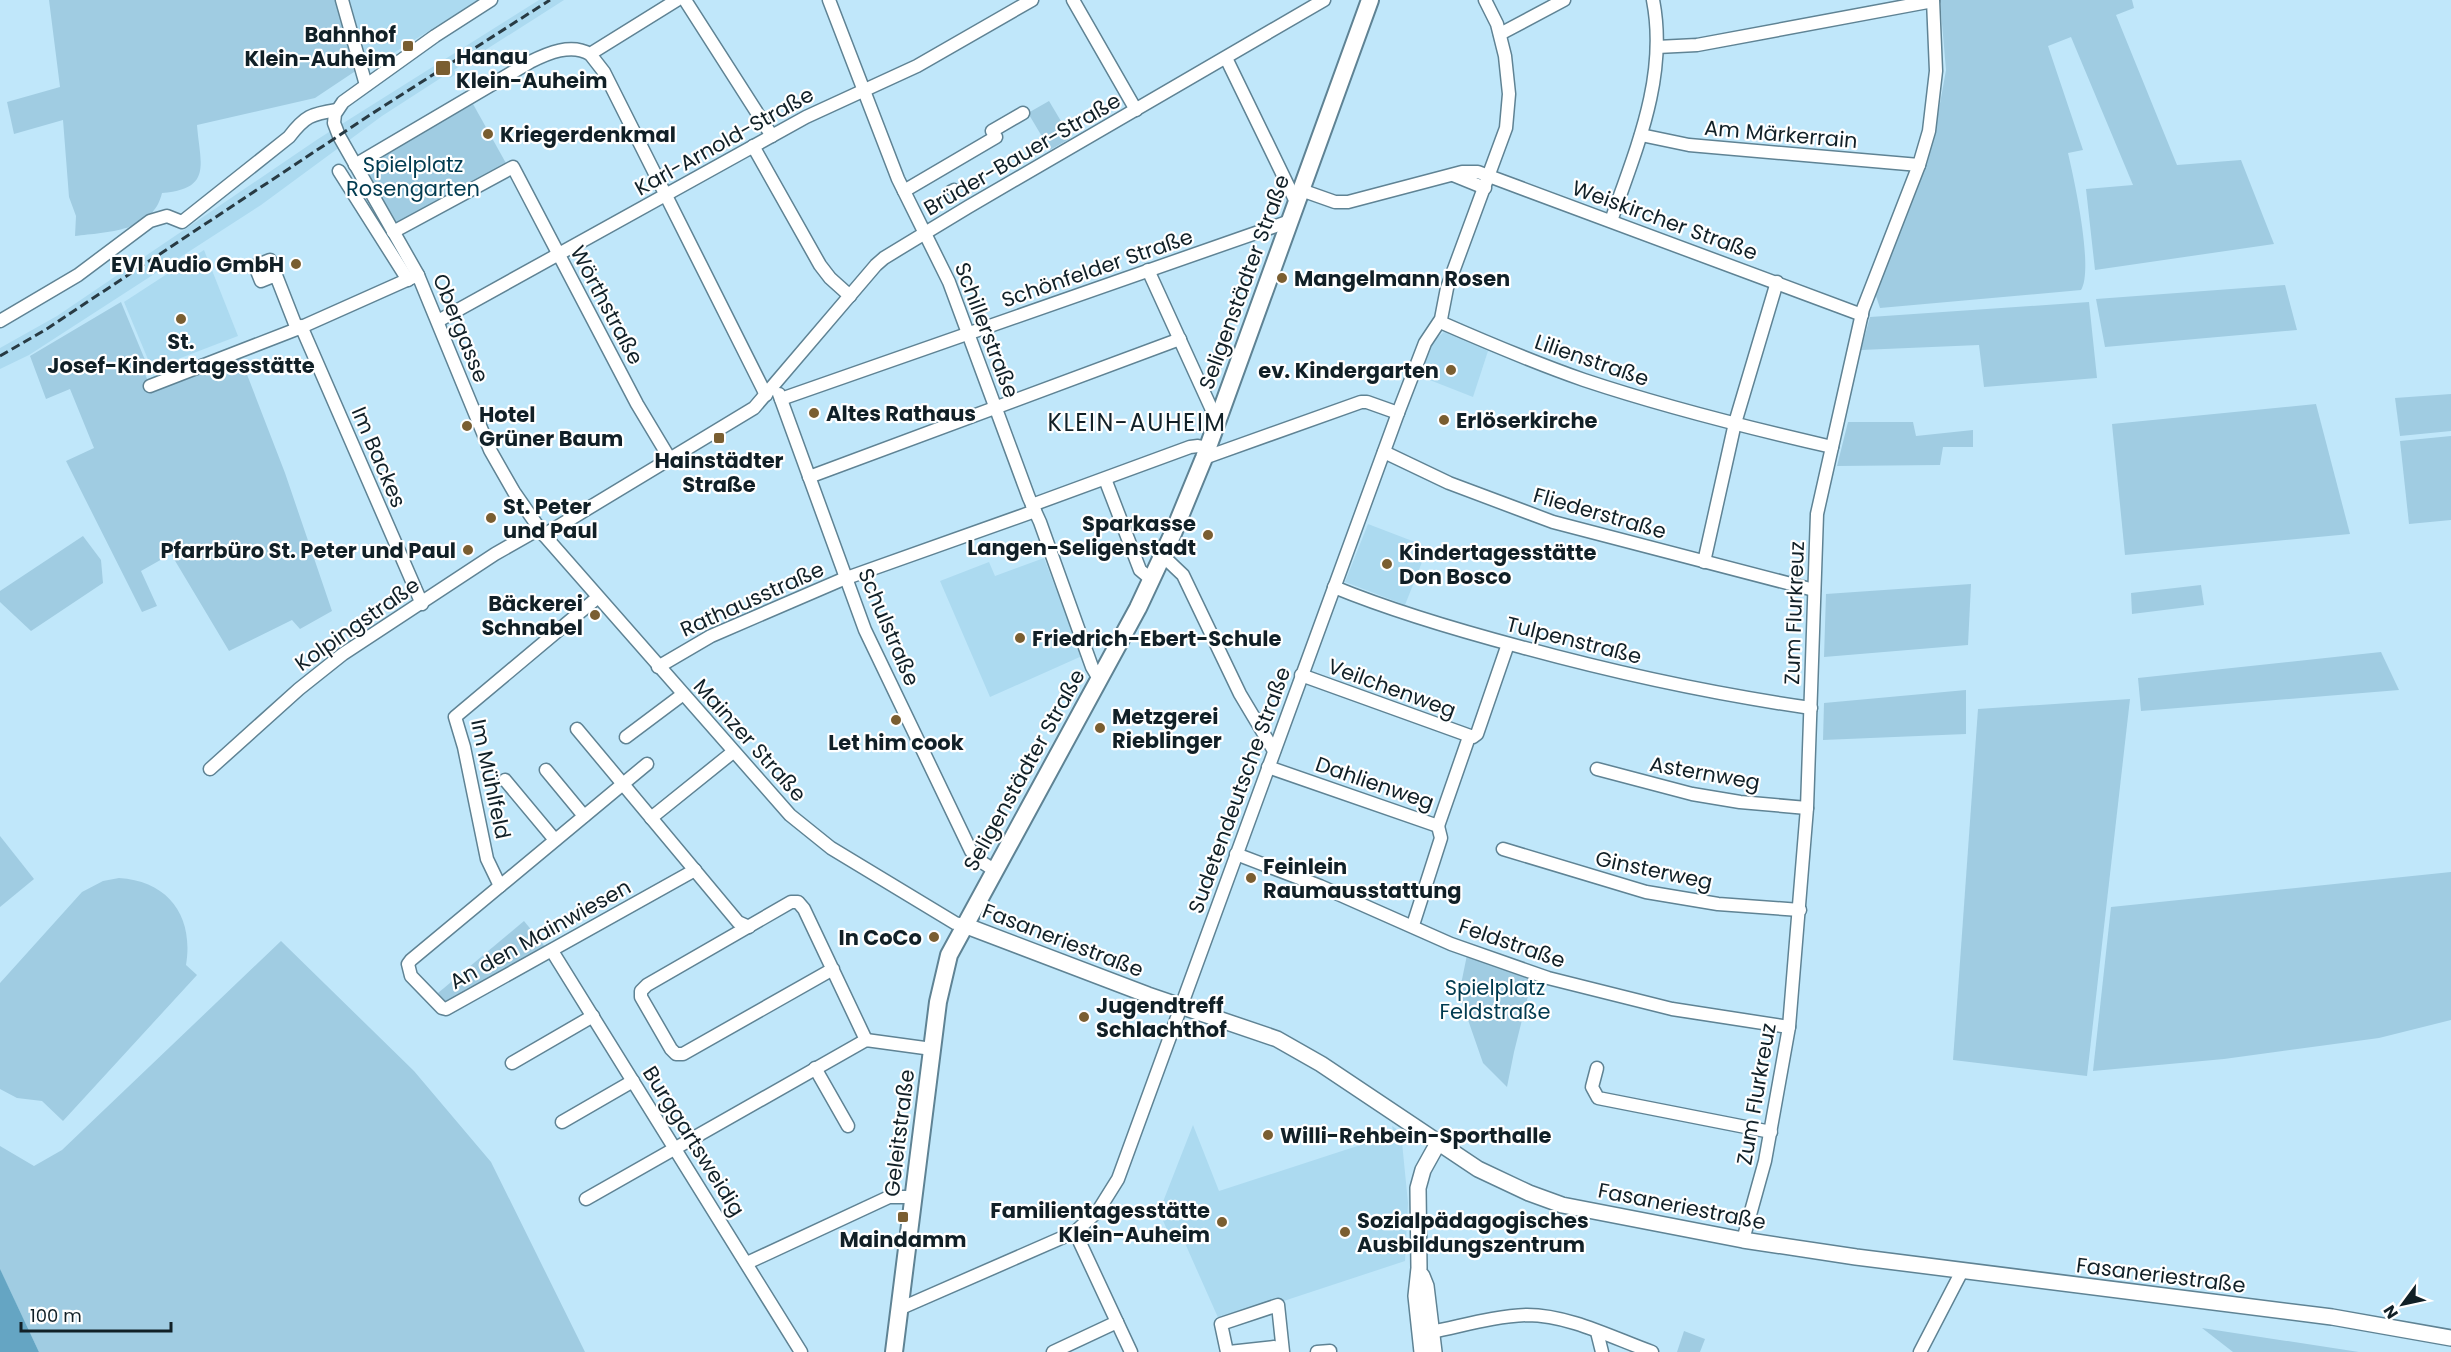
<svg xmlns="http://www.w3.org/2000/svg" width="2451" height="1352" viewBox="0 0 2451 1352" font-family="Poppins,sans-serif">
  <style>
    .built { fill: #acdaf0 }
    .green { fill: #a0cce2 }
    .water { fill: #65a5c3 }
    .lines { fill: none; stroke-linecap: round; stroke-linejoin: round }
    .pedestrian-casing { stroke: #5f8394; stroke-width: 11 }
    .minor-casing { stroke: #5f8394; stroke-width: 15 }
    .tertiary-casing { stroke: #5f8394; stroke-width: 18 }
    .secondary-casing { stroke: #5f8394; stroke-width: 20 }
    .pedestrian { stroke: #fff; stroke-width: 8 }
    .minor { stroke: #fff; stroke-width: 12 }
    .tertiary { stroke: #fff; stroke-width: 15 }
    .secondary { stroke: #fff; stroke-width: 16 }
    .rail { stroke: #283a43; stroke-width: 3; stroke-dasharray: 9 4.5; stroke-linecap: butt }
    .poi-dot { fill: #7a5e31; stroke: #fff; stroke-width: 2 }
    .labels { text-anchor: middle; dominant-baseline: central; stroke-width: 4.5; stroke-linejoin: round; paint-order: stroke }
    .poi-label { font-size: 21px; font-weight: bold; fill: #112027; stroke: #fff; text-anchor: start }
    .street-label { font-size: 21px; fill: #112027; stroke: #fff }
    .park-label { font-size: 21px; fill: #003b50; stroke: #fff }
    .quarter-label { font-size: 24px; letter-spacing: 1.5px; fill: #112027; stroke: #fff }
  </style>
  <rect width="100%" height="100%" fill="#c0e7fa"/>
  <g class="built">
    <path d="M350,0H478L368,69Z"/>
    <path d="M539,0H564L454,70L456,74L450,78L447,74L382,116L261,205L29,355L0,369V348L57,316L318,139Z"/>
    <path d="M204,250L238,336L152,369L124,302Z"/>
    <path d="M1444,332L1488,351L1473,397L1417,375L1432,342Z"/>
    <path d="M1368,524L1428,547L1405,605L1345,582Z"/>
    <path d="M1044,558L1082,656L990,697L940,581L989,562L995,576Z"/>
    <path d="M1193,1125L1219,1191L1394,1134L1392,1126L1401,1132L1408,1203L1405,1261L1220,1322L1180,1232L1170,1236L1159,1212Z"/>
  </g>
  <g class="green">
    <path d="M49,0H336L357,70L315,98L197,125C200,164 213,189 162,193C153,232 107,232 75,236L76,216L69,197L63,120L14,134L7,102L60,87Z"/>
    <path d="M1940,0H2132L2134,8L2116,15L2177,165L2241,160L2274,244L2095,270L2086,189L2133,185L2071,37L2048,46L2083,150L2068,153C2074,179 2094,269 2081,290L1880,308L1874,290L1934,137L1946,70Z"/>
    <path d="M1049,101L1071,138L1050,150L1028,113Z"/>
    <path d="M473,104L507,165L397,224L364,166Z"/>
    <path d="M2285,285L2297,330L2105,347L2096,299Z"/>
    <path d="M121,302L150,372L145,374L152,391L241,359L285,473L332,611L300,629L292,620L229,651L171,554L141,571L157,606L142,612L66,461L94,448L70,389L46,399L30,356Z"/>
    <path d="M2089,302L2097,378L1984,387L1979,345L1861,350L1870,317Z"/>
    <path d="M2451,394V431L2400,436L2395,398Z"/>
    <path d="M2316,404L2350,534L2125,555L2112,424Z"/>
    <path d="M1848,422H1913L1916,436L1973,430V447H1943L1940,465L1837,466Z"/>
    <path d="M2451,436V520L2409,524L2400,441Z"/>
    <path d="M83,536L101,560L103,583L31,631L0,602V591Z"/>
    <path d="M1971,584L1968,645L1824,657L1826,594Z"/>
    <path d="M2201,585L2204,605L2132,614L2131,593Z"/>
    <path d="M2381,652L2399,690L2141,711L2138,678Z"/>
    <path d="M1966,690V734L1823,740L1824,703Z"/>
    <path d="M2130,699L2087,1076L1953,1060L1978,709Z"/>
    <path d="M0,836L34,879L0,907Z"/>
    <path d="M2451,872V1020L2379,1038L2224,1059L2093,1071L2111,907Z"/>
    <path d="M119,878C169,881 194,917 186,965L197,975L63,1121L42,1101L17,1098L0,1089V983L82,892L103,881Z"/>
    <path d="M524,921L547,949L448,1006L438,993Z"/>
    <path d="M281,941L414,1071L491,1162L585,1352H39L0,1270V1146L34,1166L62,1150Z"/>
    <path d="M1467,955L1532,980L1514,1052L1507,1087L1483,1063L1459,994Z"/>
    <path d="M2202,1328L2359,1352H2233Z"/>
    <path d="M1684,1331L1705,1339L1700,1352H1677Z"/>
  </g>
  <path class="water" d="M0,1269L39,1352H0Z"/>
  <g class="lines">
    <g class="pedestrian-casing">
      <path id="pedestrian" d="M950,190L954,188"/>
    </g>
    <g class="minor-casing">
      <g id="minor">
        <path d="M342,0L366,85"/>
        <path d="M491,0L435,36L343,102L335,114L334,123L339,136L418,275L490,450L514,492L544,535L790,815L831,848L955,923L964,925"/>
        <path d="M685,0L772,136"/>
        <path d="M829,0L898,179L949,282L1029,498L1040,522L1092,667L1099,679"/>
        <path d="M1073,0L1136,110"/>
        <path d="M1500,34L1564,0"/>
        <path d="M1657,47L1697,45L1933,1"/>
        <path d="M590,54L604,72L766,395"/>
        <path d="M1226,58L1296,202"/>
        <path d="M1641,135L1689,145L1919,165"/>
        <path d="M753,146L820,265L830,278L850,296"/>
        <path d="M355,165L530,62C548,53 571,43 590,54L677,0"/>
        <path d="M339,171L408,280"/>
        <path d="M1453,175L1485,188"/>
        <path d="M1301,190L1335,202H1348L1462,172H1478L1862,315"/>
        <path d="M904,191L996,137L992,131L1023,113"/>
        <path d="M1611,221C1636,149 1668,77 1653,0"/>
        <path d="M393,232L513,167L637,404L670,459"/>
        <path d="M1148,270L1217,421"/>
        <path d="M276,275L261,281L255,266L270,260L297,329"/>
        <path d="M0,321L78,275L150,221L167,216L182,222L289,137C305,116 311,114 337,110"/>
        <path d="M438,321L806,117L917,66L1032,0"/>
        <path d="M1440,322C1488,343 1535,363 1584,380C1665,407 1749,428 1832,447"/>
        <path d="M301,326L422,604"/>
        <path d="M150,386L297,329L418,275"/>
        <path d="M779,394L865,630L971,851L977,859L994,870"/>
        <path d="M781,399L1290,221"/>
        <path d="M1384,452L1449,483L1553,522L1814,590"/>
        <path d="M1204,458L1361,402H1367L1398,413"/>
        <path d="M809,477L1180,339"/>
        <path d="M1105,479L1140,570L1152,580"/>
        <path d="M1032,505L1190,447L1198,446L1207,448"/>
        <path d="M544,535L754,408L876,265L884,258L968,207L1324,0"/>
        <path d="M1163,556L1183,575L1240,694L1274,751"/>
        <path d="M1704,562L1735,423L1777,282"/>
        <path d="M1334,587C1395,612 1457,630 1521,647C1616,673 1713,694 1811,708"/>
        <path d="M658,667L711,636L841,580L1035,511"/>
        <path d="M1301,675L1473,737L1477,734L1508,644"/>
        <path d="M577,729L738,922L749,927"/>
        <path d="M626,737L682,695"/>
        <path d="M647,764L411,960L408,964L411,976L442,1008L446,1009L695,870"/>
        <path d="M1268,767L1438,826"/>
        <path d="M210,769L299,689L343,654L495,554L539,529"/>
        <path d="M1597,769L1692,794L1740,802L1807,808"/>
        <path d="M546,770L584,816"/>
        <path d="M505,780L555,840"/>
        <path d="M651,818L733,752"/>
        <path d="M1438,826L1469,737"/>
        <path d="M1503,849L1646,892L1718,904L1800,910"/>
        <path d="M1236,854L1320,886L1451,944L1548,978L1672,1009L1789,1027"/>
        <path d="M500,886L487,859L464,747L455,717L597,598"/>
        <path d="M1413,925L1441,838L1438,826"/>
        <path d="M552,951L801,1352"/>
        <path d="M833,969L683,1054H676L671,1049L641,997V991L647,985L791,902H798L804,909L866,1040"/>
        <path d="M512,1063L593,1016"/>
        <path d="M815,1068L848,1126"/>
        <path d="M1597,1068L1592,1087L1598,1098L1771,1132"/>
        <path d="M562,1122L633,1081"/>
        <path d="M586,1199L866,1040L932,1049"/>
        <path d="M1075,1232L1131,1352"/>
        <path d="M1743,1240L1765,1161L1789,1027L1807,808L1817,514L1863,309L1919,165L1929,131L1936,71L1933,0"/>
        <path d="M747,1263L889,1197H913"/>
        <path d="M899,1309L1075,1232L1098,1211L1118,1179L1398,413L1425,343L1441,319L1447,288L1506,128L1509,94L1505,56L1497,24L1485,0"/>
        <path d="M1431,1332C1462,1326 1495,1316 1527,1315C1569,1315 1613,1338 1652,1352"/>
        <path d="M1597,1332L1602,1352"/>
        <path d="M1053,1352L1117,1322"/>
        <path d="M1227,1352L1221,1324L1278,1305L1283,1352"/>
        <path d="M1229,1352L1274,1347L1282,1352"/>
        <path d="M1317,1352L1330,1351"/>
        <path d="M1920,1352L1962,1271"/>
      </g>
    </g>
    <g class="tertiary-casing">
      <g id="tertiary">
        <path d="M964,925L1148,995L1277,1039L1321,1064L1478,1169L1529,1193L1562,1205L1743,1240L1856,1257L2332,1317L2451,1338"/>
        <path d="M1422,1276L1426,1286L1434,1352"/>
        <path d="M1422,1352L1416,1296L1419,1268L1418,1188L1423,1170L1438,1143"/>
      </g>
    </g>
    <g class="secondary-casing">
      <path id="secondary" d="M894,1352L938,1002L949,955L1138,608L1174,531L1204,458L1370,0"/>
    </g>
    <use href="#pedestrian" class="pedestrian"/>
    <use href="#minor" class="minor"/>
    <use href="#tertiary" class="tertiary"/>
    <use href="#secondary" class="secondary"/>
    <path class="rail" d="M0,356L45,330L373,113L550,0"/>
  </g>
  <g class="poi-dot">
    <rect x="402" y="40" width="12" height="12" rx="3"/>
    <rect x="435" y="60" width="16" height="16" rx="3"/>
    <circle cx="488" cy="134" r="6"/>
    <circle cx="296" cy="264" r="6"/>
    <circle cx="1282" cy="278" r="6"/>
    <circle cx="181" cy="319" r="6"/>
    <circle cx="1451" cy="370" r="6"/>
    <circle cx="814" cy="413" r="6"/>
    <circle cx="1444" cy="420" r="6"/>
    <circle cx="467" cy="426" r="6"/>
    <rect x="713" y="432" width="12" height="12" rx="3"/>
    <circle cx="491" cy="518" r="6"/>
    <circle cx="1208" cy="535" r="6"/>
    <circle cx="468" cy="550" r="6"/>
    <circle cx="1387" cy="564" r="6"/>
    <circle cx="595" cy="615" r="6"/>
    <circle cx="1020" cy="638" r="6"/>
    <circle cx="896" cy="720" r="6"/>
    <circle cx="1100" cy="728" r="6"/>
    <circle cx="1251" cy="878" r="6"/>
    <circle cx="934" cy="937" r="6"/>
    <circle cx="1084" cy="1017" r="6"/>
    <circle cx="1268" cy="1135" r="6"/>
    <rect x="897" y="1211" width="12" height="12" rx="3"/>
    <circle cx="1222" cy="1222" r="6"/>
    <circle cx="1345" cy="1232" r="6"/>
  </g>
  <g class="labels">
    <g class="poi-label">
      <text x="396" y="34" text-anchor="end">Bahnhof<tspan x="396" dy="24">Klein-Auheim</tspan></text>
      <text x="456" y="56">Hanau<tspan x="456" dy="24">Klein-Auheim</tspan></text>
      <text x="500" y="134">Kriegerdenkmal</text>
      <text x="284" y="264" text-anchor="end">EVI Audio GmbH</text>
      <text x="1294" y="278">Mangelmann Rosen</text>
      <text x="181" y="341" text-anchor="middle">St.<tspan x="181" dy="24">Josef-Kindertagesstätte</tspan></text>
      <text x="1439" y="370" text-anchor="end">ev. Kindergarten</text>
      <text x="826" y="413">Altes Rathaus</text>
      <text x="479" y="414">Hotel<tspan x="479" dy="24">Grüner Baum</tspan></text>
      <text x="1456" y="420">Erlöserkirche</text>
      <text x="719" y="460" text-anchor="middle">Hainstädter<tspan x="719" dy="24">Straße</tspan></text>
      <text x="503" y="506">St. Peter<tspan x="503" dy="24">und Paul</tspan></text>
      <text x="1196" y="523" text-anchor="end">Sparkasse<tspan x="1196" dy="24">Langen-Seligenstadt</tspan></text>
      <text x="456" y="550" text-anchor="end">Pfarrbüro St. Peter und Paul</text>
      <text x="1399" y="552">Kindertagesstätte<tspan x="1399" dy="24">Don Bosco</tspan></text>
      <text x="583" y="603" text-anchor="end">Bäckerei<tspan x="583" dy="24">Schnabel</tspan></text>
      <text x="1032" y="638">Friedrich-Ebert-Schule</text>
      <text x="1112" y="716">Metzgerei<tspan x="1112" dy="24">Rieblinger</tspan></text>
      <text x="896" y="742" text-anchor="middle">Let him cook</text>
      <text x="1263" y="866">Feinlein<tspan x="1263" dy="24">Raumausstattung</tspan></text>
      <text x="922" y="937" text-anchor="end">In CoCo</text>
      <text x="1096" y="1005">Jugendtreff<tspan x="1096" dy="24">Schlachthof</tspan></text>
      <text x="1280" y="1135">Willi-Rehbein-Sporthalle</text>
      <text x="1210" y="1210" text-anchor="end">Familientagesstätte<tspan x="1210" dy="24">Klein-Auheim</tspan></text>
      <text x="1357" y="1220">Sozialpädagogisches<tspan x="1357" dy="24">Ausbildungszentrum</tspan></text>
      <text x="903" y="1239" text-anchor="middle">Maindamm</text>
    </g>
    <g class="street-label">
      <text transform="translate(1781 134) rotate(5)">Am Märkerrain</text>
      <text transform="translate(724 141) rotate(-29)">Karl-Arnold-Straße</text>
      <text transform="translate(1022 154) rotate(-30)">Brüder-Bauer-Straße</text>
      <text transform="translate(1665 220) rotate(20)">Weiskircher Straße</text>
      <text transform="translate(1097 268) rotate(-19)">Schönfelder Straße</text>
      <text transform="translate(1244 282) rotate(-70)">Seligenstädter Straße</text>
      <text transform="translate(607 305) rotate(62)">Wörthstraße</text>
      <text transform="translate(461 328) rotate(68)">Obergasse</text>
      <text transform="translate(987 330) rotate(69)">Schillerstraße</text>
      <text transform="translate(1592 360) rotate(19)">Lilienstraße</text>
      <text transform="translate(379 457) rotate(67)">Im Backes</text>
      <text transform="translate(1600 513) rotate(16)">Fliederstraße</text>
      <text transform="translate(752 599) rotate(-24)">Rathausstraße</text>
      <text transform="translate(1794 613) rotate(-88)">Zum Flurkreuz</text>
      <text transform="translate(357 624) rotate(-35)">Kolpingstraße</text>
      <text transform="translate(889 627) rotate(67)">Schulstraße</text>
      <text transform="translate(1574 640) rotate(14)">Tulpenstraße</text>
      <text transform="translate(1392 688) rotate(20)">Veilchenweg</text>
      <text transform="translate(750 740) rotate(48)">Mainzer Straße</text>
      <text transform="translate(1024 770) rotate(-61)">Seligenstädter Straße</text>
      <text transform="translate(1705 773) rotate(10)">Asternweg</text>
      <text transform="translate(491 779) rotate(78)">Im Mühlfeld</text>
      <text transform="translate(1375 783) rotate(19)">Dahlienweg</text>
      <text transform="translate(1239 790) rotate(-70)">Sudetendeutsche Straße</text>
      <text transform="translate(1654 870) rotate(12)">Ginsterweg</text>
      <text transform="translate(540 934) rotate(-29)">An den Mainwiesen</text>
      <text transform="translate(1063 940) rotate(21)">Fasaneriestraße</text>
      <text transform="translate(1512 943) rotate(19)">Feldstraße</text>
      <text transform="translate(1756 1094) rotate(-80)">Zum Flurkreuz</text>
      <text transform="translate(899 1133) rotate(-83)">Geleitstraße</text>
      <text transform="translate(694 1141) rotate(58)">Burggartsweidig</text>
      <text transform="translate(1682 1206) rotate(11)">Fasaneriestraße</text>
      <text transform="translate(2161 1275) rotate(7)">Fasaneriestraße</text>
    </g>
    <g class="park-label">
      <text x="413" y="164">Spielplatz<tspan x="413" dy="24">Rosengarten</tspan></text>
      <text x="1495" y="987">Spielplatz<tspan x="1495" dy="24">Feldstraße</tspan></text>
    </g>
    <g class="quarter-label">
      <text x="1137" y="422">KLEIN-AUHEIM</text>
    </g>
  </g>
  <g transform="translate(2403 1304) rotate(237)" stroke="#ffffff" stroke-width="4.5" paint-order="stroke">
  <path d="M0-4.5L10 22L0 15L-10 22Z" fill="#112027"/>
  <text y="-9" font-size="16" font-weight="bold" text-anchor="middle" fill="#112027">N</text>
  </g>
  <path d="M21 1322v9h150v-9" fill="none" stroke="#112027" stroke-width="3"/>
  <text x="30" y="1322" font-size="18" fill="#112027" stroke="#ffffff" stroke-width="4.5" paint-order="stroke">100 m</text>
</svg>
